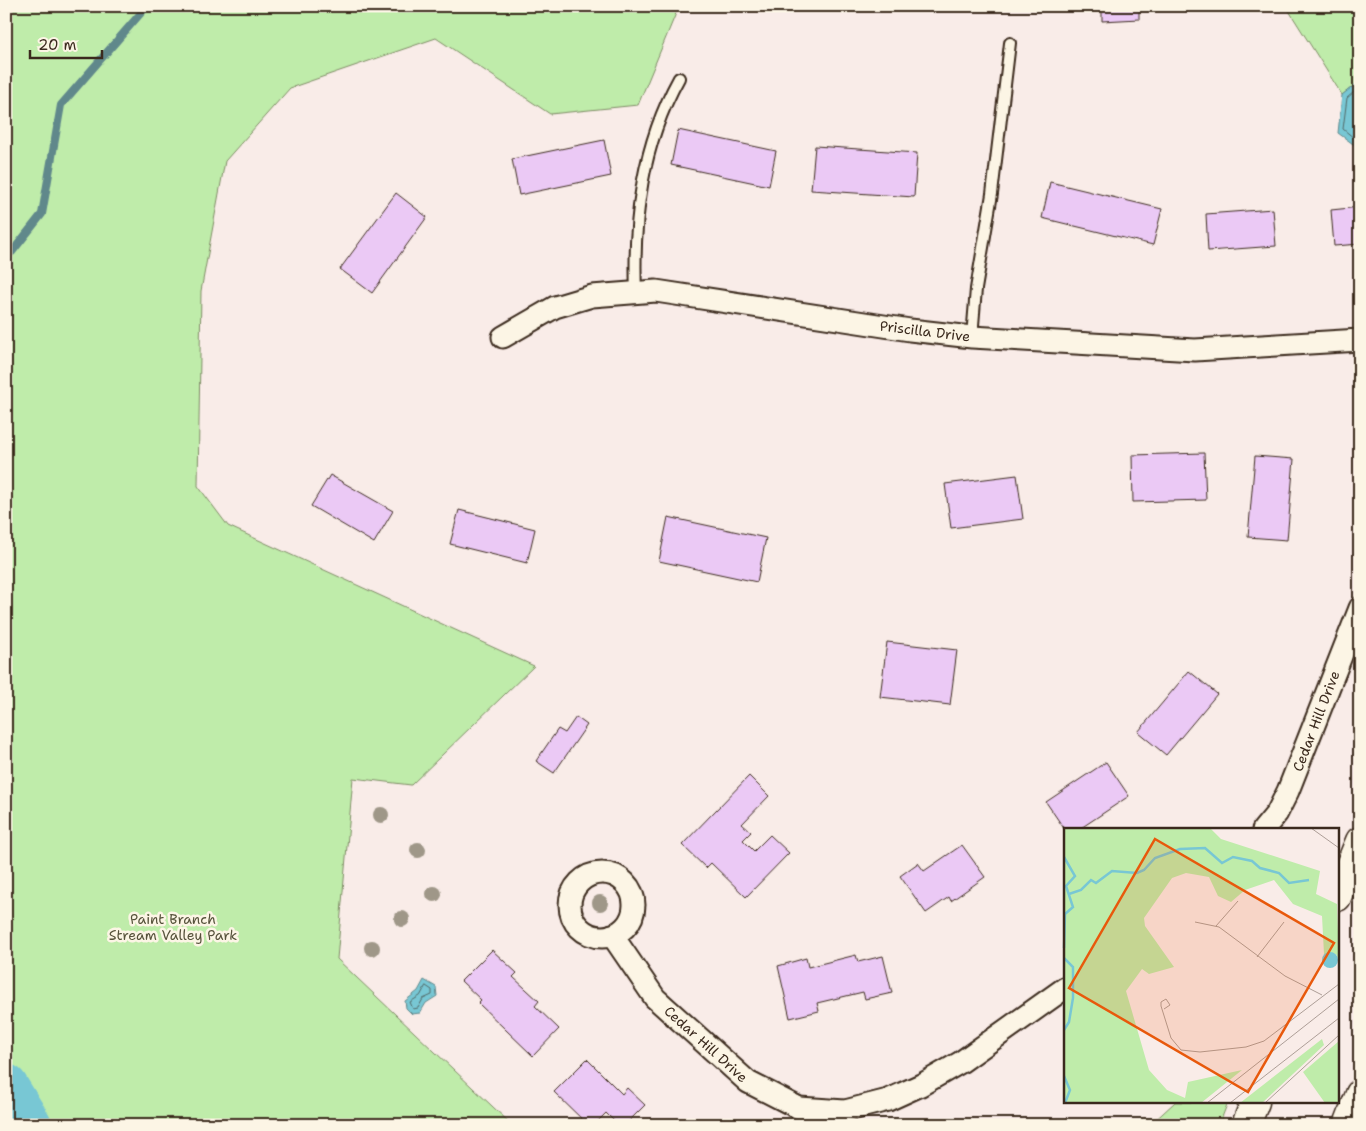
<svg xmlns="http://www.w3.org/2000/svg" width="1366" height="1131" viewBox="0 0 1366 1131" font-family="'Shantell Sans',sans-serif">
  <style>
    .green { fill: #bfecaa; stroke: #7d8b64 }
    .water { fill: #78c7d4; stroke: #60888b }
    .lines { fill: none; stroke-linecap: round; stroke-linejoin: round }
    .shore { stroke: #536967; stroke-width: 1 }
    .stream { stroke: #60888b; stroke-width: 8 }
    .river { stroke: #78c7d4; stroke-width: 44 }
    .building { fill: #ebc9f5; stroke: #3b2a1e }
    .lane-casing { stroke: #3b2a1e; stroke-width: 14 }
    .street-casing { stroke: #3b2a1e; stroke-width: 25 }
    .highway-casing { stroke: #3b2a1e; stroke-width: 31 }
    .lane { stroke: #fcf5e5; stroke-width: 10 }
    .street { stroke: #fcf5e5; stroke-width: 21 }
    .highway { stroke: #fcf5e5; stroke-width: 28 }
    .tree { fill: #9f9788 }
    .labels { text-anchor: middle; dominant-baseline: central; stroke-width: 5; stroke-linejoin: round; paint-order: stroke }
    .street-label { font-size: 14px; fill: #3b2a1e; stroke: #fcf5e5 }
    .park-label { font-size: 14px; fill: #55513a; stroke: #fcf5e5 }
    .inset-river { fill: none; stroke: #78c7d4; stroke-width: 2.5 }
    .inset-road { fill: none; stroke: #ad9e97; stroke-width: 1 }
    .view { fill: #e8590c; fill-opacity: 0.15; stroke: #e8590c; stroke-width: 2.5 }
    .inset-edge { fill: none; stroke: #3b2a1e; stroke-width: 2.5 }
  </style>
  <rect width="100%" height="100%" fill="#f9ece8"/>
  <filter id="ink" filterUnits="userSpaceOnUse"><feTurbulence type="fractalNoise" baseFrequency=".02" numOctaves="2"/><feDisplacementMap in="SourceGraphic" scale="10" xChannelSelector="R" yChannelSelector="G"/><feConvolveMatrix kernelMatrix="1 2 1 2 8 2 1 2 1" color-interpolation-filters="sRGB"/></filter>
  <g filter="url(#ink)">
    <g class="green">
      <path d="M6,6H679L638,105L550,114L436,38L290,88L225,161L201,291L198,486L228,526L534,666L411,785L353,778L337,959L512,1125H6Z"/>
      <path d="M1286,6H1360V81L1342,95Z"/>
      <path d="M1175,1102H1228L1219,1125H1150Z"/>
    </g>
    <g class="water">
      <path d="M1360,81V149L1338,133L1342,95Z"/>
      <path d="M424,980L436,987L437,996L426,1003L420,1013L412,1014L406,1008L405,1001L418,991Z"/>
    </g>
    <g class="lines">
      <g class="shore">
        <path d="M1360,87L1347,98L1343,129L1360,143"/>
        <path d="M426,986L432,990V995L423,999L418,1008L413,1009L410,1002L420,996Z"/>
      </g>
      <path class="stream" d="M6,255L12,252L42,214L61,105L147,6"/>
      <path class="river" d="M6,1086L30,1125"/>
    </g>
    <g class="building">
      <path d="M1102,6H1139V19L1102,21Z"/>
      <path d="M678,130L776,151L769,186L671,165Z"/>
      <path d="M604,140L611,176L519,195L512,159Z"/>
      <path d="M815,146L917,153L914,197L811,190Z"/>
      <path d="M1050,182L1162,209L1153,245L1042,218Z"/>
      <path d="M396,193L427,217L372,293L340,269Z"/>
      <path d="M1360,207V244L1334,246L1331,210Z"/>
      <path d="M1273,209L1276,246L1208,251L1206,214Z"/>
      <path d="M1204,453L1206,500L1133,502L1132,455Z"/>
      <path d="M1255,456L1294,459L1287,540L1248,537Z"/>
      <path d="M330,475L393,511L374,543L311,506Z"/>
      <path d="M1017,475L1023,519L951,528L945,484Z"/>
      <path d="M459,510L535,529L527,563L450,544Z"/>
      <path d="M668,517L766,538L757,582L659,561Z"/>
      <path d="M887,642L957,650L950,705L880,697Z"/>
      <path d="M1189,671L1217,694L1166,755L1138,732Z"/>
      <path d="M576,717L587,725L554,773L536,761L558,729L565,733Z"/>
      <path d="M1106,762L1129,796L1078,830H1065L1046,802Z"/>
      <path d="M749,776L769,796L742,824L751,832L743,840L754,851L770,835L789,853L746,897L711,863L706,868L682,845Z"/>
      <path d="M962,845L985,877L951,901L949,897L926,913L900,876L918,863L924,871Z"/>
      <path d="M492,950L517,973L513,977L539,1001L535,1006L559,1029L533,1056L478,1003L481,1000L461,981Z"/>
      <path d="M856,955L858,962L883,956L892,993L865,999L863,992L817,1003L819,1011L790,1018L778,966L806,958L808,967Z"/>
      <path d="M587,1059L622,1094L627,1088L645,1105L625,1125H618L606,1113L594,1125H588L554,1092Z"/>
    </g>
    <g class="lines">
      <g class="lane-casing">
        <g id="lane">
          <path d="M636,293C633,218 642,145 679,78"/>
          <path d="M972,337L976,289L992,194L1010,43"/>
        </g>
      </g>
      <g class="street-casing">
        <g id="street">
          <path d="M503,337L555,307L592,296L656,291L910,330L972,337L1195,350L1360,340"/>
          <path d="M1263,830L1277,813L1288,791L1360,608"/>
          <circle cx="602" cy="905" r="32"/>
          <path d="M612,935L655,998L748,1082L799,1108L845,1111L888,1100L921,1085L961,1062L1065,988"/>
        </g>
      </g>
      <g class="highway-casing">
        <g id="highway">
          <path d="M1337,897L1360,841"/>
          <path d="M1246,1125L1255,1102"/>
          <path d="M1348,1125L1360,1094"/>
        </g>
      </g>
      <use href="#lane" class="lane"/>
      <use href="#street" class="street"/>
      <use href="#highway" class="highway"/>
    </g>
    <g class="tree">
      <circle cx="381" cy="815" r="8"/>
      <circle cx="418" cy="850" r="8"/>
      <circle cx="434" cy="894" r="8"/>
      <circle cx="600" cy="903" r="8"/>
      <circle cx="402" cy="919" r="8"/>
      <circle cx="372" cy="948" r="8"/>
    </g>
  </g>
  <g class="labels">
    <g class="street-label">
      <text transform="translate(925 331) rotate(7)">Priscilla Drive</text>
      <text transform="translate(1316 721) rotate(-69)">Cedar Hill Drive</text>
      <text transform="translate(706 1044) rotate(42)">Cedar Hill Drive</text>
    </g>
    <g class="park-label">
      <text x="173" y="919">Paint Branch<tspan x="173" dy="16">Stream Valley Park</tspan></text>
    </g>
  </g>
  <g transform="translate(1064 828)">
    <rect width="275" height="275" fill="#f9ece8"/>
    <path d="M0,0H146L157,11L256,43L252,66L273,76L275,132L272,126H260L258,88L229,76L210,52L181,62L167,74L154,68L145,49L122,45L108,50L80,90L81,98L110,139L85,146L78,141L62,163L85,242L103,262L121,270L124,254L178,242L137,275H0ZM258,211L260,217L198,275H176ZM275,213V275H261L239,244Z" fill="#bfecaa"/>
    <path d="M258 132a8 8 0 1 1 16 0a8 8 0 1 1-16 0Z" fill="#78c7d4"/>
    <path class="inset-river" d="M0,29L11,48L2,58L9,79L1,86L0,120M5,66L17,62L27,52L32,55L48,43L73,45L80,42L91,30L116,21L141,20L158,35L169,29L188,33L196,40L215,45L225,55L245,52M0,130L9,139V170L5,194L0,202M0,248L6,262L1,275"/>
    <path class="inset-road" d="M247,0L275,20M131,94L155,99L221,148L258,167M152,98L174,73M193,129L220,94M100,181L106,177L102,171L97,174V178L107,210L117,222L136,224L182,219L200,213L275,156M143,275L275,171M166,275L275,190M201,275L275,207"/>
    <path class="view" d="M91,11L270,115L184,264L5,160Z"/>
    <rect width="275" height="275" class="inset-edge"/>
  </g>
  <rect width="1366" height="1131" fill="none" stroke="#fcf5e5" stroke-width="25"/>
  <rect x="12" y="12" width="1341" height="1106" fill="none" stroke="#3b2a1e" stroke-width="2" filter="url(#ink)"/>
  <path d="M30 50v8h72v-8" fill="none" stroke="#3b2a1e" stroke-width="2.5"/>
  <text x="38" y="50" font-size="15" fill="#3b2a1e" stroke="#fcf5e5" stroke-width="4" paint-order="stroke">20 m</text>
</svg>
